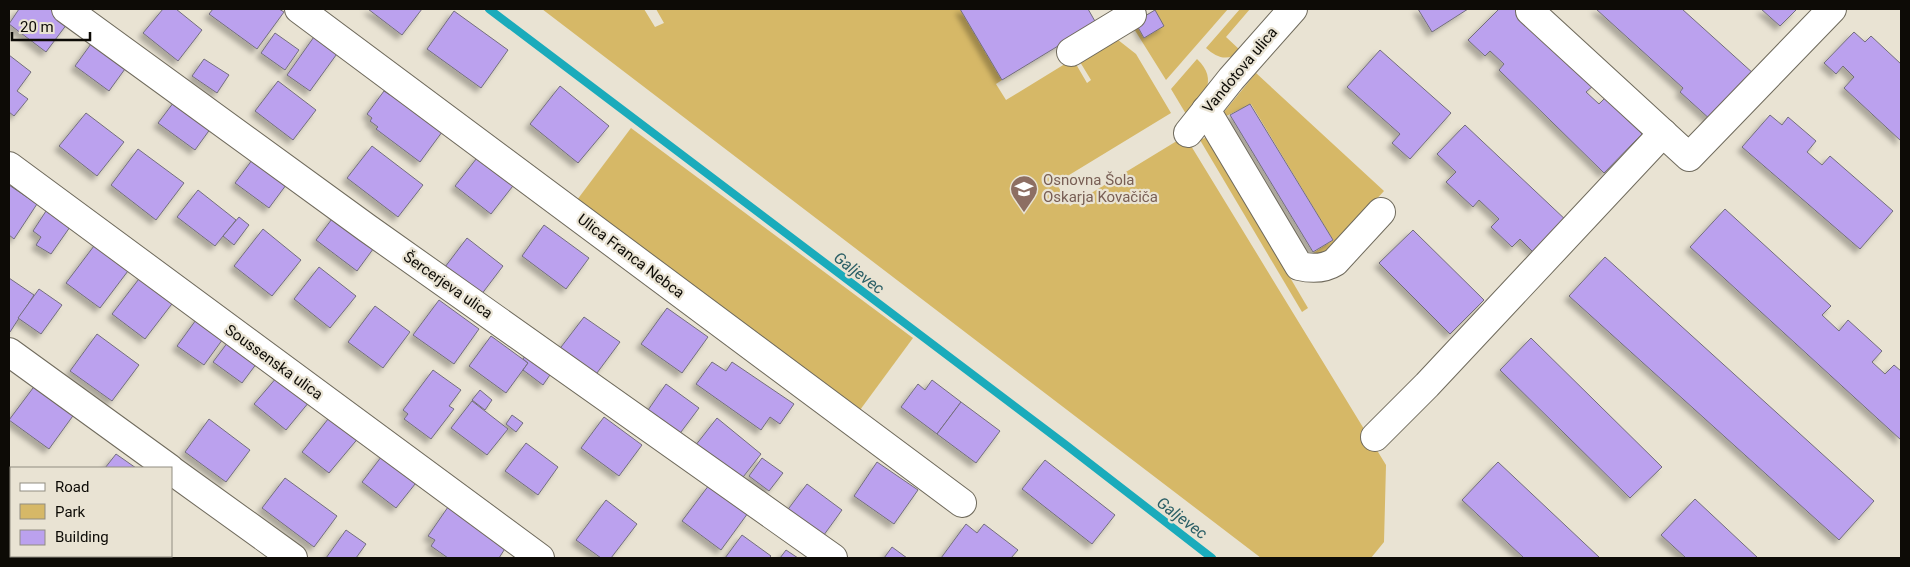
<svg xmlns="http://www.w3.org/2000/svg" width="1910" height="567" viewBox="0 0 1910 567" font-family="Roboto,sans-serif">
  <style>
    .green { fill: #d6b867 }
    .lines { fill: none; stroke-linecap: round; stroke-linejoin: round }
    .stream { stroke: #1aabbb; stroke-width: 8 }
    .building { fill: #bba1ee; stroke: #736e7c; filter: url(#shadow) }
    .minor-casing { stroke: #6f6a5c; stroke-width: 30 }
    .minor { stroke: #fff; stroke-width: 28 }
    .labels { text-anchor: middle; dominant-baseline: central; stroke-width: 4.5; stroke-linejoin: round; paint-order: stroke }
    .street-label { font-size: 15px; fill: #0d0b06; stroke: #e9e3d3 }
    .education-label { font-size: 15px; fill: #785e54; stroke: #e9e3d3; text-anchor: start }
    .water-label { font-size: 16px; font-style: italic; fill: #2b5f66; stroke: #e9e3d3 }
  </style>
  <defs>
    <filter id="shadow"><feDropShadow dx="-4.5" dy="4.5" stdDeviation="2.5" flood-color="#0004"/></filter>
  </defs>
  <rect width="100%" height="100%" fill="#e9e3d3"/>
  <g class="green">
    <path d="M542,9H644L655,27L664,23L656,9H960L1002,80L996,84L1006,100L1073,59L1087,83L1091,80L1077,57L1113,36L1136,54L1171,113L1056,183L1070,206L1185,136L1386,465L1384,542L1371,558H1261Z"/>
    <path d="M1156,9H1228L1166,80L1131,24Z"/>
    <path d="M1240,9H1250L1226,37L1241,51C1228,62 1217,58 1206,48Z"/>
    <path d="M1197,59C1220,81 1202,97 1189,119L1171,89Z"/>
    <path d="M1256,73L1384,191L1326,254L1310,255L1333,240L1251,104L1220,119L1219,118Z"/>
    <path d="M631,128L913,338L860,410L577,200Z"/>
    <path d="M1207,137L1308,308L1302,312L1200,140Z"/>
  </g>
  <g class="lines">
    <path class="stream" d="M489,9L1066,445L1212,558"/>
  </g>
  <g class="building">
    <path d="M19,9H56L70,20L46,52L9,24Z"/>
    <path d="M163,9H176L202,30L178,61L143,33Z"/>
    <path d="M213,9H279L284,12L257,49L209,14Z"/>
    <path d="M368,9H422L402,35Z"/>
    <path d="M960,9H1088L1096,23L1002,80Z"/>
    <path d="M1418,9H1468L1432,32Z"/>
    <path d="M1499,9H1515L1593,86L1586,92L1599,104L1605,98L1642,134L1604,173L1499,70L1504,64L1490,51L1485,56L1468,40Z"/>
    <path d="M1596,9H1682L1754,74L1712,121L1680,92L1683,88Z"/>
    <path d="M1761,9H1797L1780,26Z"/>
    <path d="M1155,10L1164,26L1144,38L1135,22Z"/>
    <path d="M454,11L508,50L481,88L427,49Z"/>
    <path d="M1854,32L1865,42L1871,36L1901,64V141L1844,88L1854,77L1843,66L1836,74L1824,63Z"/>
    <path d="M275,33L299,50L285,70L261,53Z"/>
    <path d="M316,34L339,51L310,91L287,75Z"/>
    <path d="M96,37L130,62L109,91L75,66Z"/>
    <path d="M1380,50L1451,113L1410,159L1392,143L1400,134L1347,87Z"/>
    <path d="M9,55L31,72L17,91L28,99L14,116L9,112Z"/>
    <path d="M204,59L229,75L217,93L192,76Z"/>
    <path d="M278,81L316,110L293,140L255,111Z"/>
    <path d="M560,86L609,126L578,163L530,124Z"/>
    <path d="M384,91L390,95L392,92L445,128L420,162L376,129L378,127L370,121L372,118L367,114Z"/>
    <path d="M180,94L216,121L195,150L158,123Z"/>
    <path d="M1250,104L1333,240L1313,252L1230,115Z"/>
    <path d="M86,113L124,142L97,176L59,146Z"/>
    <path d="M1770,115L1782,125L1788,117L1816,141L1807,152L1822,165L1830,156L1893,211L1860,249L1742,147Z"/>
    <path d="M1465,125L1568,222L1536,255L1520,239L1512,247L1491,227L1499,219L1479,200L1473,207L1446,182L1456,172L1437,154Z"/>
    <path d="M372,146L423,185L398,217L347,178Z"/>
    <path d="M138,149L184,183L156,220L111,185Z"/>
    <path d="M480,154L516,182L491,214L455,186Z"/>
    <path d="M255,156L289,181L269,208L235,183Z"/>
    <path d="M9,185L37,204L14,239L9,235Z"/>
    <path d="M198,190L236,220L215,246L177,217Z"/>
    <path d="M1725,209L1831,306L1822,315L1839,331L1848,320L1882,351L1872,362L1885,374L1894,365L1901,371V440L1690,247Z"/>
    <path d="M46,211L70,227L51,254L36,245L41,237L33,231Z"/>
    <path d="M338,211L379,241L357,271L316,240Z"/>
    <path d="M239,217L249,225L234,245L223,236Z"/>
    <path d="M544,225L589,258L566,289L522,256Z"/>
    <path d="M263,229L301,260L272,296L234,266Z"/>
    <path d="M1413,230L1484,300L1450,334L1379,263Z"/>
    <path d="M100,238L134,263L100,308L66,283Z"/>
    <path d="M467,238L503,266L481,295L445,267Z"/>
    <path d="M1605,257L1874,501L1839,540L1569,296Z"/>
    <path d="M319,267L356,296L330,328L294,299Z"/>
    <path d="M145,271L178,296L145,339L112,314Z"/>
    <path d="M9,278L34,295L10,332L9,331Z"/>
    <path d="M39,289L62,305L41,334L18,318Z"/>
    <path d="M439,300L479,329L454,364L413,335Z"/>
    <path d="M375,306L410,332L383,368L348,342Z"/>
    <path d="M667,308L708,337L682,373L641,344Z"/>
    <path d="M201,313L228,332L204,365L177,346Z"/>
    <path d="M584,317L620,342L594,377L558,351Z"/>
    <path d="M97,334L139,365L112,401L70,371Z"/>
    <path d="M234,334L263,355L242,383L213,362Z"/>
    <path d="M491,336L528,363L506,393L469,366Z"/>
    <path d="M1531,338L1662,467L1630,498L1500,370Z"/>
    <path d="M527,353L552,372L543,385L523,370L528,363L523,359Z"/>
    <path d="M712,362L726,371L732,362L794,404L780,424L770,417L761,430L696,384Z"/>
    <path d="M283,370L314,396L286,430L254,404Z"/>
    <path d="M433,370L461,390L449,406L454,409L431,439L404,419L408,414L403,410Z"/>
    <path d="M932,380L961,402L937,434L901,407L918,384L925,390Z"/>
    <path d="M36,384L75,413L49,449L9,420Z"/>
    <path d="M666,384L699,408L678,436L646,413Z"/>
    <path d="M480,390L492,400L485,410L472,400Z"/>
    <path d="M472,401L508,429L487,455L451,428Z"/>
    <path d="M961,402L1000,431L976,463L937,434Z"/>
    <path d="M332,414L360,436L329,473L302,452Z"/>
    <path d="M512,415L523,423L516,432L506,424Z"/>
    <path d="M604,417L642,445L619,476L581,448Z"/>
    <path d="M717,418L761,454L740,481L695,446Z"/>
    <path d="M209,419L250,450L226,482L185,452Z"/>
    <path d="M526,443L558,467L538,495L505,471Z"/>
    <path d="M388,448L423,474L396,508L362,482Z"/>
    <path d="M116,454L136,468H105Z"/>
    <path d="M762,458L783,473L769,491L749,476Z"/>
    <path d="M1045,460L1115,515L1092,544L1022,489Z"/>
    <path d="M877,462L918,490L894,524L854,496Z"/>
    <path d="M1498,462L1600,558H1524L1462,500Z"/>
    <path d="M285,478L337,516L314,547L262,508Z"/>
    <path d="M807,484L842,510L821,539L786,512Z"/>
    <path d="M709,485L748,513L721,550L682,521Z"/>
    <path d="M1695,499L1758,558H1686L1661,535Z"/>
    <path d="M606,500L637,524L611,558H601L576,540Z"/>
    <path d="M448,507L506,547L499,558H448L431,546L435,540L428,536Z"/>
    <path d="M966,524L977,533L984,524L1018,550L1011,558H941Z"/>
    <path d="M346,530L366,544L356,558H326Z"/>
    <path d="M742,535L771,556L769,558H725Z"/>
    <path d="M892,547L907,558H884Z"/>
    <path d="M786,550L798,558H780Z"/>
    <path d="M49,556H82L80,558H53Z"/>
  </g>
  <g class="lines">
    <g class="minor-casing">
      <g id="minor">
        <path d="M66,9L367,228L833,558"/>
        <path d="M299,9L962,503"/>
        <path d="M1530,11L1689,157L1832,9"/>
        <path d="M1071,52L1132,15L1128,9"/>
        <path d="M1206,110L1299,266C1312,269 1324,269 1335,262L1381,212"/>
        <path d="M1188,133L1231,79L1293,9"/>
        <path d="M9,166L540,558"/>
        <path d="M9,352L169,468"/>
        <path d="M1375,437L1427,385L1663,133"/>
        <path d="M171,470L293,558"/>
        <path d="M19,556L22,558"/>
      </g>
    </g>
    <use href="#minor" class="minor"/>
  </g>
  <defs>
    <g id="school-pin" transform="scale(1.4375)"><path d="M0 17L-7.5 6A9.5 9.5 0 1 1 7.5 6Z" fill="#8d6e63" stroke="#e9e3d3"/><path d="M0-5L7-2L0 1L-7-2ZM-4 1L0 2.5L4 1V4Q0 6-4 4Z" fill="#fff"/></g>
  </defs>
  <g fill-rule="evenodd">
    <use href="#school-pin" x="1024" y="189"/>
  </g>
  <g class="labels">
    <g class="street-label">
      <text transform="translate(1240 70) rotate(-50)">Vandotova ulica</text>
      <text transform="translate(631 256) rotate(37)">Ulica Franca Nebca</text>
      <text transform="translate(448 285) rotate(35)">Šercerjeva ulica</text>
      <text transform="translate(274 362) rotate(36)">Soussenska ulica</text>
    </g>
    <g class="education-label">
      <text x="1043" y="180">Osnovna Šola<tspan x="1043" dy="17">Oskarja Kovačiča</tspan></text>
    </g>
    <g class="water-label">
      <text transform="translate(859 273) rotate(37)">Galjevec</text>
      <text transform="translate(1182 518) rotate(37)">Galjevec</text>
    </g>
  </g>
  <rect width="1910" height="567" fill="none" stroke="#0d0b06" stroke-width="20"/>
  <rect x="10" y="467" width="162" height="90" fill="#e9e3d3" stroke="#918d81"/>
  <rect x="20" y="483" width="25" height="8" fill="#ffffff" stroke="#918d81"/>
  <text x="55" y="492" font-size="15" fill="#0d0b06">Road</text>
  <rect x="20" y="504" width="25" height="15" fill="#d6b867" stroke="#918d81"/>
  <text x="55" y="517" font-size="15" fill="#0d0b06">Park</text>
  <rect x="20" y="530" width="25" height="15" fill="#bba1ee" stroke="#918d81"/>
  <text x="55" y="542" font-size="15" fill="#0d0b06">Building</text>
  <path d="M12 32v8h78v-8" fill="none" stroke="#0d0b06" stroke-width="2.5"/>
  <text x="20" y="32" font-size="15" fill="#0d0b06" stroke="#e9e3d3" stroke-width="4" paint-order="stroke">20 m</text>
</svg>
